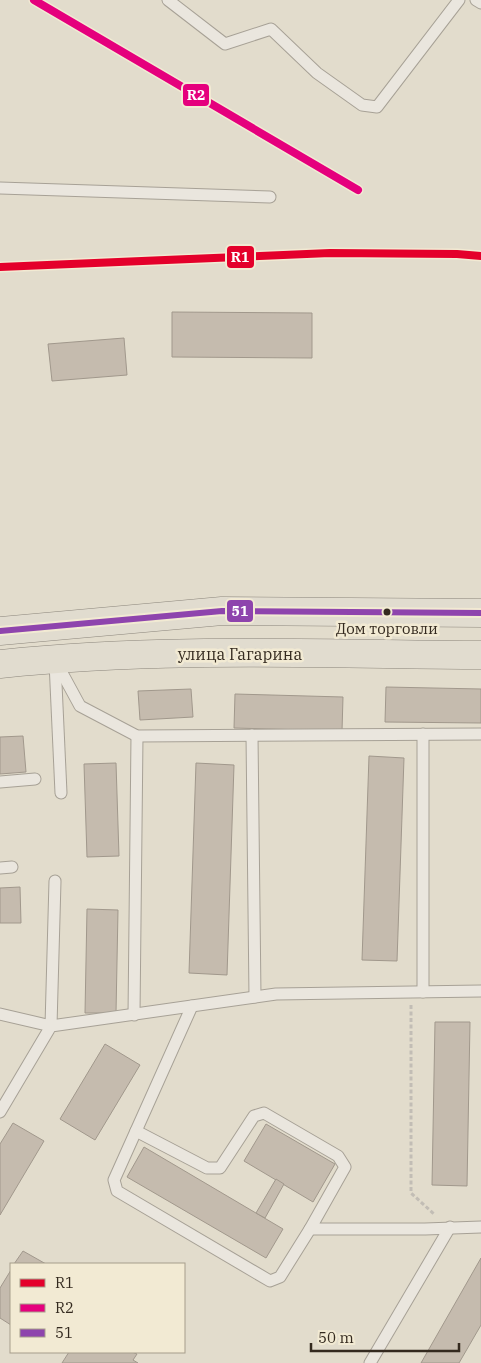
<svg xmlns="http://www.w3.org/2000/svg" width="481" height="1363" viewBox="0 0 481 1363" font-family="'IBM Plex Serif',serif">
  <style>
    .building { fill: #c5bbae; stroke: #a1988c }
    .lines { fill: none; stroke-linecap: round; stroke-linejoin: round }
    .lane-casing { stroke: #a7a196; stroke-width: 13 }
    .primary-casing { stroke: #8c867c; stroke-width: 29 }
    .path { stroke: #c2bdb5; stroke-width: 3; stroke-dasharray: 4 2.5; stroke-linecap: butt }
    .lane { stroke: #eae6de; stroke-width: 11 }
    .primary { stroke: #e1dccf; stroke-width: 28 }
    .bus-1-casing { stroke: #f2ead3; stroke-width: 10 }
    .bus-1 { stroke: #8e44ad; stroke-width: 6 }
    .rail-1-casing { stroke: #f2ead3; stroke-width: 11 }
    .rail-2-casing { stroke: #f2ead3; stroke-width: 11 }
    .rail-1 { stroke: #e4002b; stroke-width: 8 }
    .rail-2 { stroke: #e5007d; stroke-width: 8 }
    .bus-dot { fill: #342a1f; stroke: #f2ead3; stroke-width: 2 }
    .labels { text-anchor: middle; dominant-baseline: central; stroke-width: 5; stroke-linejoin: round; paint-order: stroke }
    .bus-label { font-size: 15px; fill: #342a1f; stroke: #f2ead3 }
    .street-label { font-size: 16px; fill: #342a1f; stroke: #f2ead3 }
    .line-badge { stroke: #f2ead3; stroke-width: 2 }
    .badge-label { font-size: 14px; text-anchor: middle; font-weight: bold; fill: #fff }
  </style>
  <rect width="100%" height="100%" fill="#e2dccc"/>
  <g class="building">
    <path d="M172,312L312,313V358L172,357Z"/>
    <path d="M124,338L127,375L52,381L48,344Z"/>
    <path d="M386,687L481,689V723L385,722Z"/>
    <path d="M191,689L193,717L140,720L138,691Z"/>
    <path d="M235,694L343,697L342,731L234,728Z"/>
    <path d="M23,736L26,772L0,774V737Z"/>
    <path d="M369,756L404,758L397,961L362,960Z"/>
    <path d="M116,763L119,856L87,857L84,764Z"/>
    <path d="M196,763L234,765L227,975L189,973Z"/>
    <path d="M20,887L21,923H0V888Z"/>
    <path d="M87,909L118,910L116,1013H85Z"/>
    <path d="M435,1022H470L467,1186L432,1185Z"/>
    <path d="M105,1044L140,1065L95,1140L60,1119Z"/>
    <path d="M13,1123L44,1141L0,1215V1144Z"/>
    <path d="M266,1124L335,1164L313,1202L244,1161Z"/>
    <path d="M144,1147L283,1229L266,1258L127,1177Z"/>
    <path d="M276,1179L284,1184L265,1218L256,1213Z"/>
    <path d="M23,1251L46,1264H14Z"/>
    <path d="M481,1258V1325L459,1363H421Z"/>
    <path d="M11,1270V1325L0,1318V1288Z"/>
    <path d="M69,1352H132L137,1354L133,1360L138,1363H62Z"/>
  </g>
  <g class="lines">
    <g class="lane-casing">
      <g id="lane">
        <path d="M168,0L225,44L271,29L317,73L362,105L377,107L459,0"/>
        <path d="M476,0L481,3"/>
        <path d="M0,188L270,197"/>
        <path d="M55,660L80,706L137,736L481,734"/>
        <path d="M55,662L61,793"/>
        <path d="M252,735L255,997"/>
        <path d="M0,782L35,779"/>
        <path d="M0,868L12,867"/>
        <path d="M423,992V734"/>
        <path d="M192,1006L114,1180L117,1191L270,1281L280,1277L310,1229"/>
        <path d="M0,1014L51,1026L55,881"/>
        <path d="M134,1015L137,736"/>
        <path d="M0,1112L51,1026L276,994L481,991"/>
        <path d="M136,1131L207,1168H220L254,1116L264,1113L338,1156L345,1167L310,1229H425L481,1227"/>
        <path d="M370,1363L450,1227"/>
      </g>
    </g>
    <g class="primary-casing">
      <g id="primary">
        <path d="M0,631L222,611L481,613"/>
        <path d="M0,664C159,647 321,654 481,655"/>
      </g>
    </g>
    <path class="path" d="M411,1005V1193L434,1214"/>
    <use href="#lane" class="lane"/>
    <use href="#primary" class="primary"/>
    <g class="bus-1-casing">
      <path id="bus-1" d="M0,631L222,611L481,613"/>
    </g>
    <use href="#bus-1" class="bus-1"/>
    <g class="rail-1-casing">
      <path id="rail-1" d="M0,267L330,253L457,254L481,256"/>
    </g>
    <g class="rail-2-casing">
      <path id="rail-2" d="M34,0L358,190"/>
    </g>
    <use href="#rail-1" class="rail-1"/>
    <use href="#rail-2" class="rail-2"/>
  </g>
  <circle class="bus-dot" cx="387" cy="612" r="4.5"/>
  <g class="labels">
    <g class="bus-label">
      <text x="387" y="628">Дом торговли</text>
    </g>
    <g class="street-label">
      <text x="240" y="654">улица Гагарина</text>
    </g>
  </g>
  <g class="line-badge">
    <rect x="182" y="83" width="28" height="24" rx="5" fill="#e5007d"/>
    <rect x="226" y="245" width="29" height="24" rx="5" fill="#e4002b"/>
    <rect x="226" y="599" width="28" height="24" rx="5" fill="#8e44ad"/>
  </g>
  <g class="badge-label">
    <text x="196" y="100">R2</text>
    <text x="240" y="262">R1</text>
    <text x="240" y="616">51</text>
  </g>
  <rect x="10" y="1263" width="175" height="90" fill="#f2ead3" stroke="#a69d8b"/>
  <rect x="20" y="1279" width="25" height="8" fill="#e4002b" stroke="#a69d8b"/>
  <text x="55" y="1288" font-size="15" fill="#342a1f">R1</text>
  <rect x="20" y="1304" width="25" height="8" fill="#e5007d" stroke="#a69d8b"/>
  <text x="55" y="1313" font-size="15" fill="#342a1f">R2</text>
  <rect x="20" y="1329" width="25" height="8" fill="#8e44ad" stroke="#a69d8b"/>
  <text x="55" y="1338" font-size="15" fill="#342a1f">51</text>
  <path d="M311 1343v8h148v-8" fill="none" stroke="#342a1f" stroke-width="2.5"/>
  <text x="318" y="1343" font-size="15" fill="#342a1f" stroke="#f2ead3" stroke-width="4" paint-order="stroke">50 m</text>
</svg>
